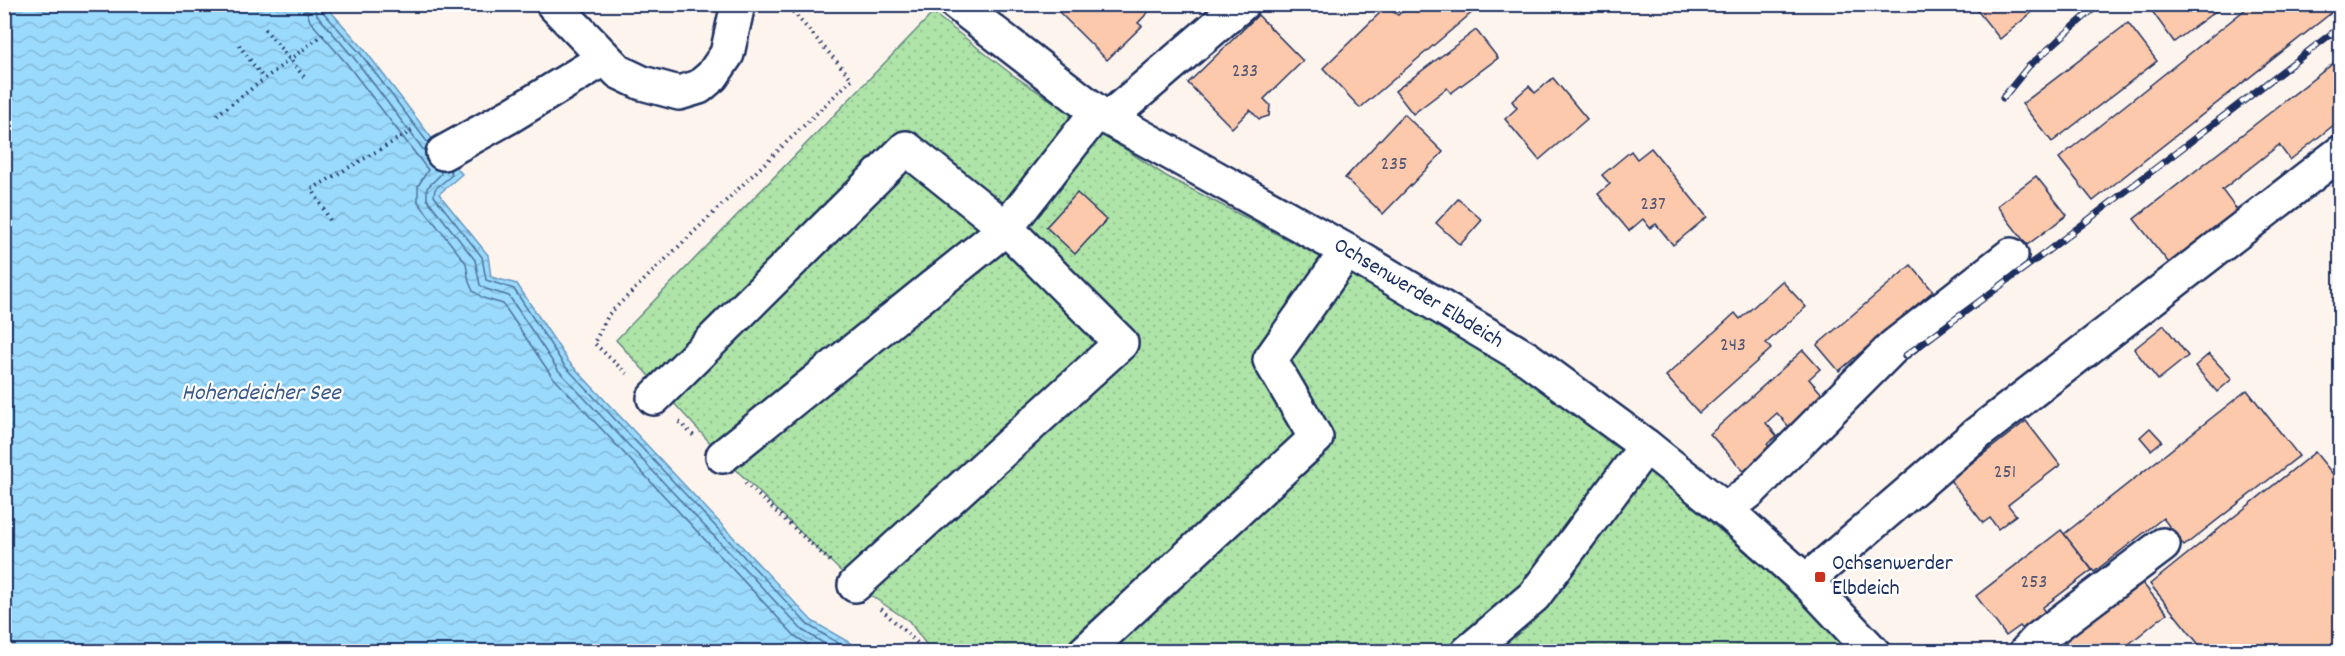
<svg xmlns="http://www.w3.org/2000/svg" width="2345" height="656" viewBox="0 0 2345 656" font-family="Dekko,sans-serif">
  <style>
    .grass { fill: url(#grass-dots); stroke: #648a82; stroke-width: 1.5 }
    .water { fill: url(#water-waves); stroke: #6796bd; stroke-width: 1.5 }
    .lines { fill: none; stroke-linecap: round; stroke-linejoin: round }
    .shore { stroke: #4e739d; stroke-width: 1.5 }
    .building { fill: #fcc9ac; stroke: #1b2f5e; stroke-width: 1.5 }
    .minor-casing { stroke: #1b2f5e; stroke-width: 38 }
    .path { stroke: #1b2f5e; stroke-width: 4; stroke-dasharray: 1.5 4.5; stroke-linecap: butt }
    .minor { stroke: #fff; stroke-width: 33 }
    .rail-casing { stroke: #1b2f5e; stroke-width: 7 }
    .rail { stroke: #fff; stroke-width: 4.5; stroke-dasharray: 14; stroke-linecap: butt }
    .poi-dot { fill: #c8321e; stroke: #fff; stroke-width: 2 }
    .labels { text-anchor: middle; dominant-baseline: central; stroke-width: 4.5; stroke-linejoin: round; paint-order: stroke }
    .number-label { font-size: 20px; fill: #535672 }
    .street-label { font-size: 22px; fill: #1b2f5e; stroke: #fff }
    .poi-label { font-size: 22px; fill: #1b2f5e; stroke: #fff; text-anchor: start }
    .water-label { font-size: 24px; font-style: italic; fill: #3b5a86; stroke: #fff }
  </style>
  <defs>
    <pattern id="grass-dots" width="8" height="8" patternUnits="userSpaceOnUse" patternTransform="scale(1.5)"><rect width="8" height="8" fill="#aee4a7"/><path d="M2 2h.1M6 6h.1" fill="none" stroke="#95c492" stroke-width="1.8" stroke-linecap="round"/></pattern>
    <pattern id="water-waves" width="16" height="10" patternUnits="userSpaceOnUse" patternTransform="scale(1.5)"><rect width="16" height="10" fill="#9adafc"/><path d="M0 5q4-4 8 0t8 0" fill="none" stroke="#84bbda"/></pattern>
  </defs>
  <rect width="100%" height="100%" fill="#fef4ee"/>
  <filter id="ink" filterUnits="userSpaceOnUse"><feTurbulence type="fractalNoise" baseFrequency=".0167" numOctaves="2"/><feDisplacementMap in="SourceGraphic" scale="12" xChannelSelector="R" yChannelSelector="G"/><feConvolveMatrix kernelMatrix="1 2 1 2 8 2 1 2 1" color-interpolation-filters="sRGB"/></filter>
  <g filter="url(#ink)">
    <path class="grass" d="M933,13L1014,76L1166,176L1378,287L1509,366L1677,493L1816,613L1851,651H931L909,621L855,585L726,460L616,340Z"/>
    <path class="water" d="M4,5H325L364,49L443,153L462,174L439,194L488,255L491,277L517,284L568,361L812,621L864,651H5Z"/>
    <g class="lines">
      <g class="shore">
        <path d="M304,4L310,21L347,64L428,170L418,186V202L466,263L469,282L473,291L483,298L503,304L551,375L795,636L820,652"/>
        <path d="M313,4L317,15L354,58L425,152"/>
        <path d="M321,4L322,11L360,53L428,143"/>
        <path d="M450,169L452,175L435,189L434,196L482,257L486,280L514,289L564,365L808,625L853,652"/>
        <path d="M441,170V174L427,188V199L475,260L480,285L486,289L509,296L558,370L802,630L838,652"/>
      </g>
    </g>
    <g class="building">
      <path d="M1064,4H1156L1138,23L1142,26L1107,60L1058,11Z"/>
      <path d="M1411,4H1470L1475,10L1360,108L1323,68L1386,7L1398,15Z"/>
      <path d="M1983,4H2042L2000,39L1976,9Z"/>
      <path d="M2147,4H2225L2174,42Z"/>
      <path d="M2252,4H2330L2335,10L2093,201L2059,158Z"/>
      <path d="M1258,15L1303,61L1264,99L1270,105L1269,116L1259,119L1250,110L1232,128L1188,83Z"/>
      <path d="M2128,23L2157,61L2052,142L2022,104Z"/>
      <path d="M1476,30L1498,58L1451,93L1447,88L1413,114L1395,91Z"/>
      <path d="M2340,58V120L2290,160L2279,145L2222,190L2240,214L2172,267L2134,219Z"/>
      <path d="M1553,78L1587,119L1539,160L1505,119L1517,108L1512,101L1529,86L1535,93Z"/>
      <path d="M1404,114L1443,152L1383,214L1345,178Z"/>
      <path d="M1651,148L1707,217L1673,245L1656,224L1650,228L1643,219L1629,231L1598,194L1610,184L1602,175L1631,151L1637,159Z"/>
      <path d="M2036,176L2067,215L2027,245L1997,206Z"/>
      <path d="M1077,193L1106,220L1075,254L1046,227Z"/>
      <path d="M1458,199L1482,220L1460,245L1436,223Z"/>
      <path d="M1911,265L1933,291L1839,371L1817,345Z"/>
      <path d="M1782,281L1806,307L1766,343L1771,349L1699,413L1666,376L1735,313L1740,319Z"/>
      <path d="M2164,325L2188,356L2158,380L2134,349Z"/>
      <path d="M1803,350L1820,369L1809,379L1829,402L1814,405L1789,427L1777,413L1766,423L1777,436L1767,444L1776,453L1749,477L1710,434Z"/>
      <path d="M2209,354L2232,379L2217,392L2195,366Z"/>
      <path d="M2247,390L2299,456L2184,546L2163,518L2094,572L2064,534Z"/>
      <path d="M2026,421L2060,465L2008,505L2016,515L1998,529L1990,518L1983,523L1950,480Z"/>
      <path d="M2150,428L2162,441L2151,450L2140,437Z"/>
      <path d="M2315,452L2340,483V652H2205L2150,584Z"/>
      <path d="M2061,530L2092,570L2042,608L2050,618L2028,635L2020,626L2006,636L1976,596Z"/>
      <path d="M2140,580L2167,613L2119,652H2072L2064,641Z"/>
    </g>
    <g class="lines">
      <g class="minor-casing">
        <g id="minor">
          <path d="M553,4L619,72L642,83L679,93L699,87L712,76L727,54L738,4"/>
          <path d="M957,4L1097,112L1347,251L1528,359L1646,446L1726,510L1810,585L1873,652"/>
          <path d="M1109,118L1242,4"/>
          <path d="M443,153L510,116L605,58"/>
          <path d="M654,398L906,148L1006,228L1121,343L855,585"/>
          <path d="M723,456L1006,228L1097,112"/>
          <path d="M1726,510L1750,491L1894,346L2011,255"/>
          <path d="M1806,581L1978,433L2340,153"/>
          <path d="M1085,652L1316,438L1270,360L1347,251"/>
          <path d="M1468,652L1534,596L1646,446"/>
          <path d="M2026,652L2037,640L2163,545"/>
        </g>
      </g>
      <g class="path">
        <path d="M265,29L305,78"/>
        <path d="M239,45L264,79"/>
        <path d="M217,115L326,32"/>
        <path d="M330,220L312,189L415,129"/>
        <path d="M627,374L594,343L609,314L852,79L786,4"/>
        <path d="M679,422L695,437"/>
        <path d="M745,483L830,561"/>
        <path d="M881,609L927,652"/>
      </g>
      <use href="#minor" class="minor"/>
      <g class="rail-casing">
        <g id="rail">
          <path d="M2003,98L2028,67L2099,4"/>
          <path d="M1905,356L2045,253L2340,27"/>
        </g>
      </g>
      <use href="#rail" class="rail"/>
    </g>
  </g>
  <rect class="poi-dot" x="1814" y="571" width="12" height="12" rx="3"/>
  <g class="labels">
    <g class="number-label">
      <text x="1245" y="72">233</text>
      <text x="1394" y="165">235</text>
      <text x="1653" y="205">237</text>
      <text x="1733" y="346">243</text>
      <text x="2005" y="473">251</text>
      <text x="2034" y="583">253</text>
    </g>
    <g class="street-label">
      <text transform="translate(1418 294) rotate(31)">Ochsenwerder Elbdeich</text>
    </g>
    <g class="poi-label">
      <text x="1832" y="564">Ochsenwerder<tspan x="1832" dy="25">Elbdeich</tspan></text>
    </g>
    <g class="water-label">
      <text x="261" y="394">Hohendeicher See</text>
    </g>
  </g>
  <rect width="2345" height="656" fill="none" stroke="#fff" stroke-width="24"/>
  <rect x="12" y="12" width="2321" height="632" fill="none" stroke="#1b2f5e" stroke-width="2" filter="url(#ink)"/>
</svg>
